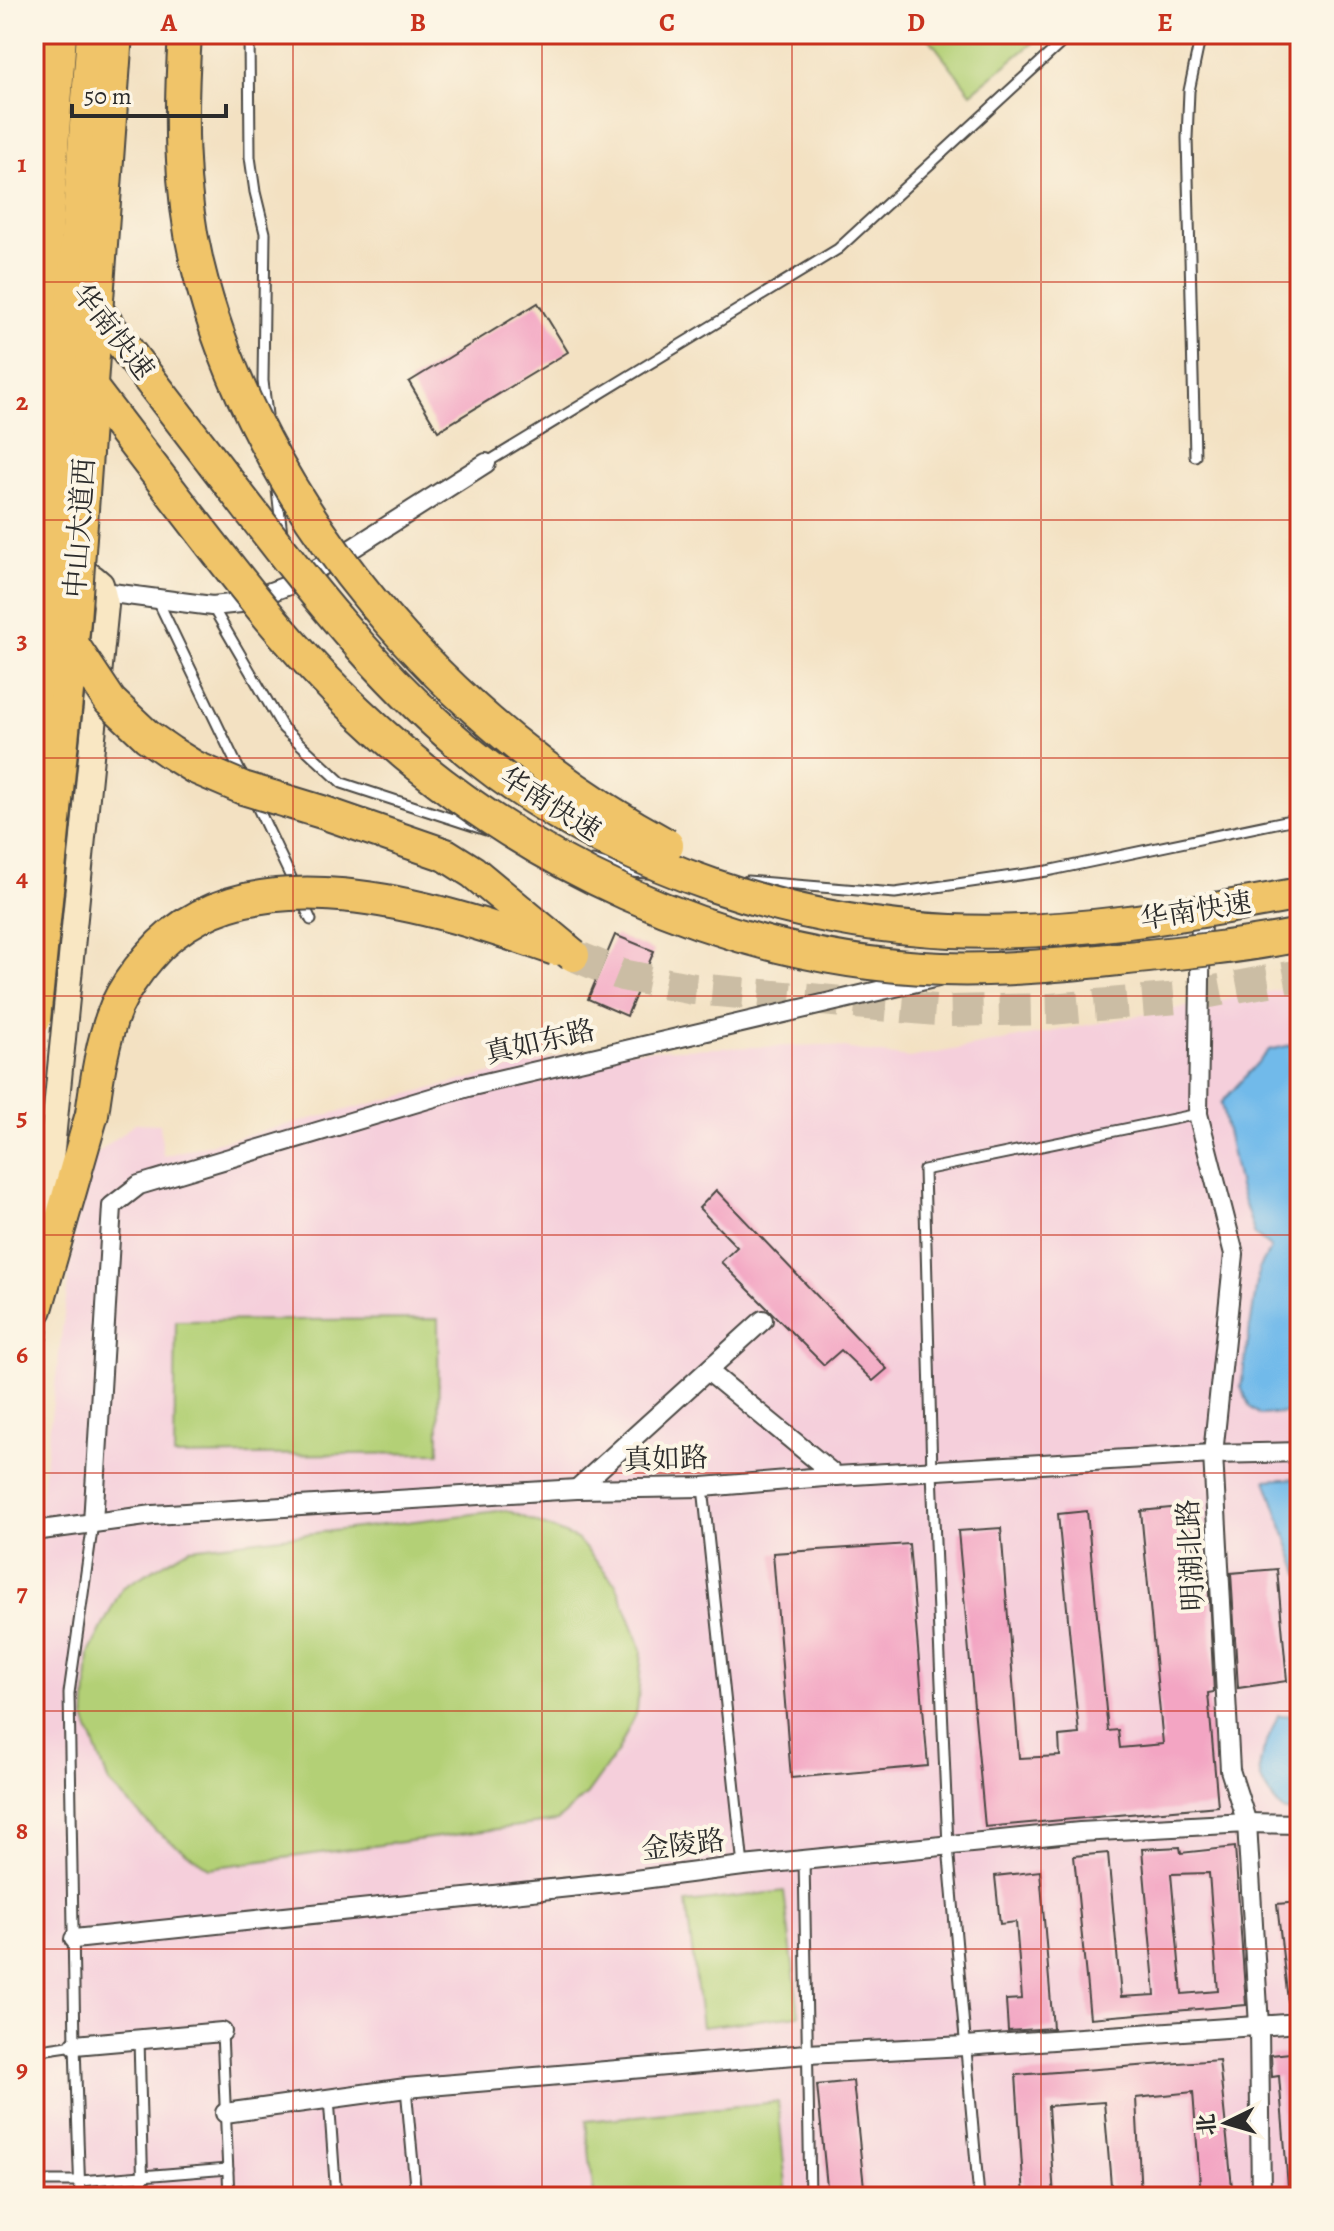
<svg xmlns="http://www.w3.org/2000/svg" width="1334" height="2231" viewBox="0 0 1334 2231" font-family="Alegreya,'Noto Serif SC',serif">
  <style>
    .built { fill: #f5cfdb }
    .green { fill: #b3d076; stroke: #6f7e50; stroke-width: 2 }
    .water { fill: #71baea; stroke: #4e728a; stroke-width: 2 }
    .building { fill: #f3a5c3; fill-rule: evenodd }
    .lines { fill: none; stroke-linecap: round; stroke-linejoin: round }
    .highway-tunnel { stroke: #cbbda4; stroke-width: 32; stroke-dasharray: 32 16; stroke-linecap: butt }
    .lane-casing { stroke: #494642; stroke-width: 13 }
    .street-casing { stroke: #494642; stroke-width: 22 }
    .secondary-casing { stroke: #494642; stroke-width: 28 }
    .highway-casing { stroke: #494642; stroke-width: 36 }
    .lane { stroke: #fff; stroke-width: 9 }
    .street { stroke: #fff; stroke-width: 18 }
    .secondary { stroke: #f9e7c3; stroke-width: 24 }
    .highway { stroke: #f0c469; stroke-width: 32 }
    .highway-bridge-casing { stroke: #494642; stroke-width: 36; stroke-linecap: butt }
    .highway-bridge { stroke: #f0c469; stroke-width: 32 }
    .grid { fill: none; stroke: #c8321e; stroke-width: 2; stroke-opacity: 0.55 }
    .labels { text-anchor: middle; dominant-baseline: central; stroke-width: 8; stroke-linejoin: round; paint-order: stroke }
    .street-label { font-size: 28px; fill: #2b2b2b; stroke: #fcf5e5 }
    .neatline { fill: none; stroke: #c8321e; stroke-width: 3 }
    .grid-label { font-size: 26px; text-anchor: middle; font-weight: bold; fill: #c8321e }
  </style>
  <rect width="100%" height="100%" fill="#fcf5e5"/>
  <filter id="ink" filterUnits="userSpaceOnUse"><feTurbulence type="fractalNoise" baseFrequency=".0125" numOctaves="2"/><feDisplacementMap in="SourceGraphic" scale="16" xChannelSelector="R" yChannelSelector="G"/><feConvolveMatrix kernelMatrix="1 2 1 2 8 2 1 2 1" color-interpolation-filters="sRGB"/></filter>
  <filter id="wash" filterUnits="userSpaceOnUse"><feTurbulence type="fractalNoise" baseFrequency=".006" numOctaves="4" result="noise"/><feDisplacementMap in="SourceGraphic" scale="32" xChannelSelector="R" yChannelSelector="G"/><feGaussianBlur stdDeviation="1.8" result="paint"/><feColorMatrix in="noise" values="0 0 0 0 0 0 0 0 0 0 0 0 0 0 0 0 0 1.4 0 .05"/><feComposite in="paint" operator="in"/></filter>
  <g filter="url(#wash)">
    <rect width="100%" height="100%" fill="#f3e1c2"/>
    <path class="built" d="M1300,986V2197H34V1551L83,1165L135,1123L160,1124L163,1156L577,1052L824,1045L909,1058Z"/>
    <g class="green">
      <path d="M926,34H1044L971,93Z"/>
      <path d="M438,1319L439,1453L174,1456L176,1321Z"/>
      <path d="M506,1510L577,1539L616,1584L642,1650L637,1710L618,1751L587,1794L557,1821L209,1868L156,1831L109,1783L85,1719L89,1653L122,1588L190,1548Z"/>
      <path d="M784,1891L799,2015L702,2027L686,1903Z"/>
      <path d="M778,2102L787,2197H594L586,2121Z"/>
    </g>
    <g class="water">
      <path d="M1300,1043V1412L1260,1415L1250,1407L1241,1387L1259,1269L1271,1248L1255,1235L1239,1187L1221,1103L1269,1050Z"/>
      <path d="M1300,1478V1576L1266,1480Z"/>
      <path d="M1278,1715L1300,1716V1811L1284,1812C1245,1771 1260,1763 1278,1715Z"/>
    </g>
    <g id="blocks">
      <g class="building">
        <path d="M538,303L568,352L438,431L409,382Z"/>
        <path d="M615,935L654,951L627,1016L588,999Z"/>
        <path d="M716,1190L887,1369L873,1381L841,1350L824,1365L721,1262L737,1247L699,1208Z"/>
        <path d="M1190,1506L1197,1576L1208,1575L1214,1692L1208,1693L1218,1806L985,1827L958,1531L1001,1528L1019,1758L1060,1756L1059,1736L1079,1734L1058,1514L1087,1511L1108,1731L1118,1730L1120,1748L1163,1744L1141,1511Z"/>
        <path d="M909,1544L928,1766L791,1778L773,1553Z"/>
        <path d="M1277,1569L1287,1681L1238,1688L1231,1573Z"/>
        <path d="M1180,1847L1181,1853L1235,1847L1246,2005L1090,2018L1074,1856L1108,1853L1121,1997L1155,1995L1142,1849ZM1209,1873L1218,1991L1182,1994L1171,1874Z"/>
        <path d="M1040,1871L1053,2028L1008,2031L1006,2000L1022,1999L1016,1922L1000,1924L995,1876Z"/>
        <path d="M1300,1902V2010H1289L1277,1904Z"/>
        <path d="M1300,2052V2186L1288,2187L1279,2076L1272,2077L1271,2055Z"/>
        <path d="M1219,2060L1233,2197H1201L1193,2092L1136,2098L1141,2197H1112L1104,2102L1048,2106L1054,2197H1024L1016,2075Z"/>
        <path d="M853,2081L865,2197H828L817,2085Z"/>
      </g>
    </g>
  </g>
  <g filter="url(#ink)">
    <use href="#blocks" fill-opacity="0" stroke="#494642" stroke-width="2"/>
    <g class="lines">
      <path class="highway-tunnel" d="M573,955L622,975L694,989L948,1011L1051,1009L1178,998L1300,975"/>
      <g class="lane-casing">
        <g id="lane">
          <path d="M249,34L250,157L255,192L265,233L263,381L267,415"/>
          <path d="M1195,456L1187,138L1189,91L1201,34"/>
          <path d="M486,463L838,249L1071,34"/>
          <path d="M276,481L282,534"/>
          <path d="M157,599L244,780"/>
          <path d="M212,606L283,728L342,783L486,830"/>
          <path d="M254,800L296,888"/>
          <path d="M593,861L630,872L648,873"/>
          <path d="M747,881L895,893L1047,871L1300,818"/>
          <path d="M302,901L311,920"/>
          <path d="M703,1487L743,1866"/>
          <path d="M804,1859L810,2197"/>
          <path d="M222,2032L229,2197"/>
          <path d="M139,2039L143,2197"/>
          <path d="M75,2045L80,2197"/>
          <path d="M34,2051L75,2045L69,1693L93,1523"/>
          <path d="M406,2088L416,2197"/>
          <path d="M329,2098L336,2197"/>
          <path d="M34,2181H80L228,2169"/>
          <path d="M979,2197L948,1846L932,1472L924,1170L1198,1114"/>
        </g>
      </g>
      <g class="street-casing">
        <g id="street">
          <path d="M104,592L212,606L241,603L289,585L353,548L486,463"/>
          <path d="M1201,913L1198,1114L1234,1254L1213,1454L1230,1770L1247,1823L1259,2026L1261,2197"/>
          <path d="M1029,955L1097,938"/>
          <path d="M708,1371L836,1476"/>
          <path d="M577,1489L763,1320"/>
          <path d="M93,1523L112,1206L139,1185L468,1087L938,977"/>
          <path d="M34,1531L153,1515L577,1489L703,1487L836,1476L1213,1454L1300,1452"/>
          <path d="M74,1939L627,1881L743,1866L1080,1832L1247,1823L1300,1824"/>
          <path d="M75,2045L222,2032"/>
          <path d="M225,2113L406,2088L807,2054L965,2046L1300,2023"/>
        </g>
      </g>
      <g class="secondary-casing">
        <g id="secondary">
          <path d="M34,570C55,556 85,568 101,584L106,605L42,1250"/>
          <path d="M34,1336L38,1294"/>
        </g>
      </g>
      <g class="highway-casing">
        <path id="highway" d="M36,1309L92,1114"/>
      </g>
      <use href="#lane" class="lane"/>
      <use href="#street" class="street"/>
      <use href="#secondary" class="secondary"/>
      <use href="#highway" class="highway"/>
      <g class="highway-bridge-casing">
        <g id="highway-bridge">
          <path d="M185,34C180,111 179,187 197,263C255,506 450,729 667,845"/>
          <path d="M34,229C99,314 164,399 229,483C310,588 391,696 499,775C629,869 791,924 951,931C1068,936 1185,915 1300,894"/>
          <path d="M34,313C85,380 137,447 188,514C241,583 294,652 358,712C514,861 724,961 942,969C1001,971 1059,965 1118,959C1179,953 1240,947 1300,935"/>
          <path d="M35,457L38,349L60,34"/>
          <path d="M68,638L110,701L147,736L170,752L194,767L243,788L322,812L446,855L473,872L573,955"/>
          <path d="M34,802L93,34"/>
          <path d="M34,1020L74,621L116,34"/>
          <path d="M92,1114C97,1078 102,1041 116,1007C124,989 136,972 149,957C244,844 438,908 555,949"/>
        </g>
      </g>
      <use href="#highway-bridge" class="highway-bridge"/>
    </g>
  </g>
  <path class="grid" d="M293,34V2197M542,34V2197M792,34V2197M1041,34V2197M34,282H1300M34,520H1300M34,758H1300M34,996H1300M34,1235H1300M34,1473H1300M34,1711H1300M34,1949H1300"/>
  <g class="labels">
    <g class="street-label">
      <text transform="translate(113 332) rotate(52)">华南快速</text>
      <text transform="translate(80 528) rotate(-86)">中山大道西</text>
      <text transform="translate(550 804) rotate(32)">华南快速</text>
      <text transform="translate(1196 911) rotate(-9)">华南快速</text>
      <text transform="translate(540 1042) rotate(-13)">真如东路</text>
      <text transform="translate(666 1459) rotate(-2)">真如路</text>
      <text transform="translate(1191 1555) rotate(-93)">明湖北路</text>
      <text transform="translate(683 1845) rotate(-7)">金陵路</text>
    </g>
  </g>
  <rect width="1334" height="2231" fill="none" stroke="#fcf5e5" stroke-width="88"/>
  <g transform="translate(1226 2123) rotate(265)" stroke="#fcf5e5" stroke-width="6" paint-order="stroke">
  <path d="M0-6L14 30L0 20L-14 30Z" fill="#2b2b2b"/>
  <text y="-12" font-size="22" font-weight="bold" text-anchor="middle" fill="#2b2b2b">北</text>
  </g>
  <path d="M72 104v12h154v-12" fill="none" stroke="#2b2b2b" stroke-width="4"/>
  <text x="84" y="104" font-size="24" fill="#2b2b2b" stroke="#fcf5e5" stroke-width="6" paint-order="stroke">50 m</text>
  <rect x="44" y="44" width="1246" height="2143" class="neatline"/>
  <g class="grid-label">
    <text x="169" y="31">A</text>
    <text x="418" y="31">B</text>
    <text x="667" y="31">C</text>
    <text x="916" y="31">D</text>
    <text x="1165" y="31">E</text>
    <text x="22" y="172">1</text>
    <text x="22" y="410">2</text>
    <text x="22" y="648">3</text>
    <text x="22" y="886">4</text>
    <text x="22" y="1125">5</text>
    <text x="22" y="1363">6</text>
    <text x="22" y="1601">7</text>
    <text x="22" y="1839">8</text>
    <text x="22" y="2077">9</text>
  </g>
</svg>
